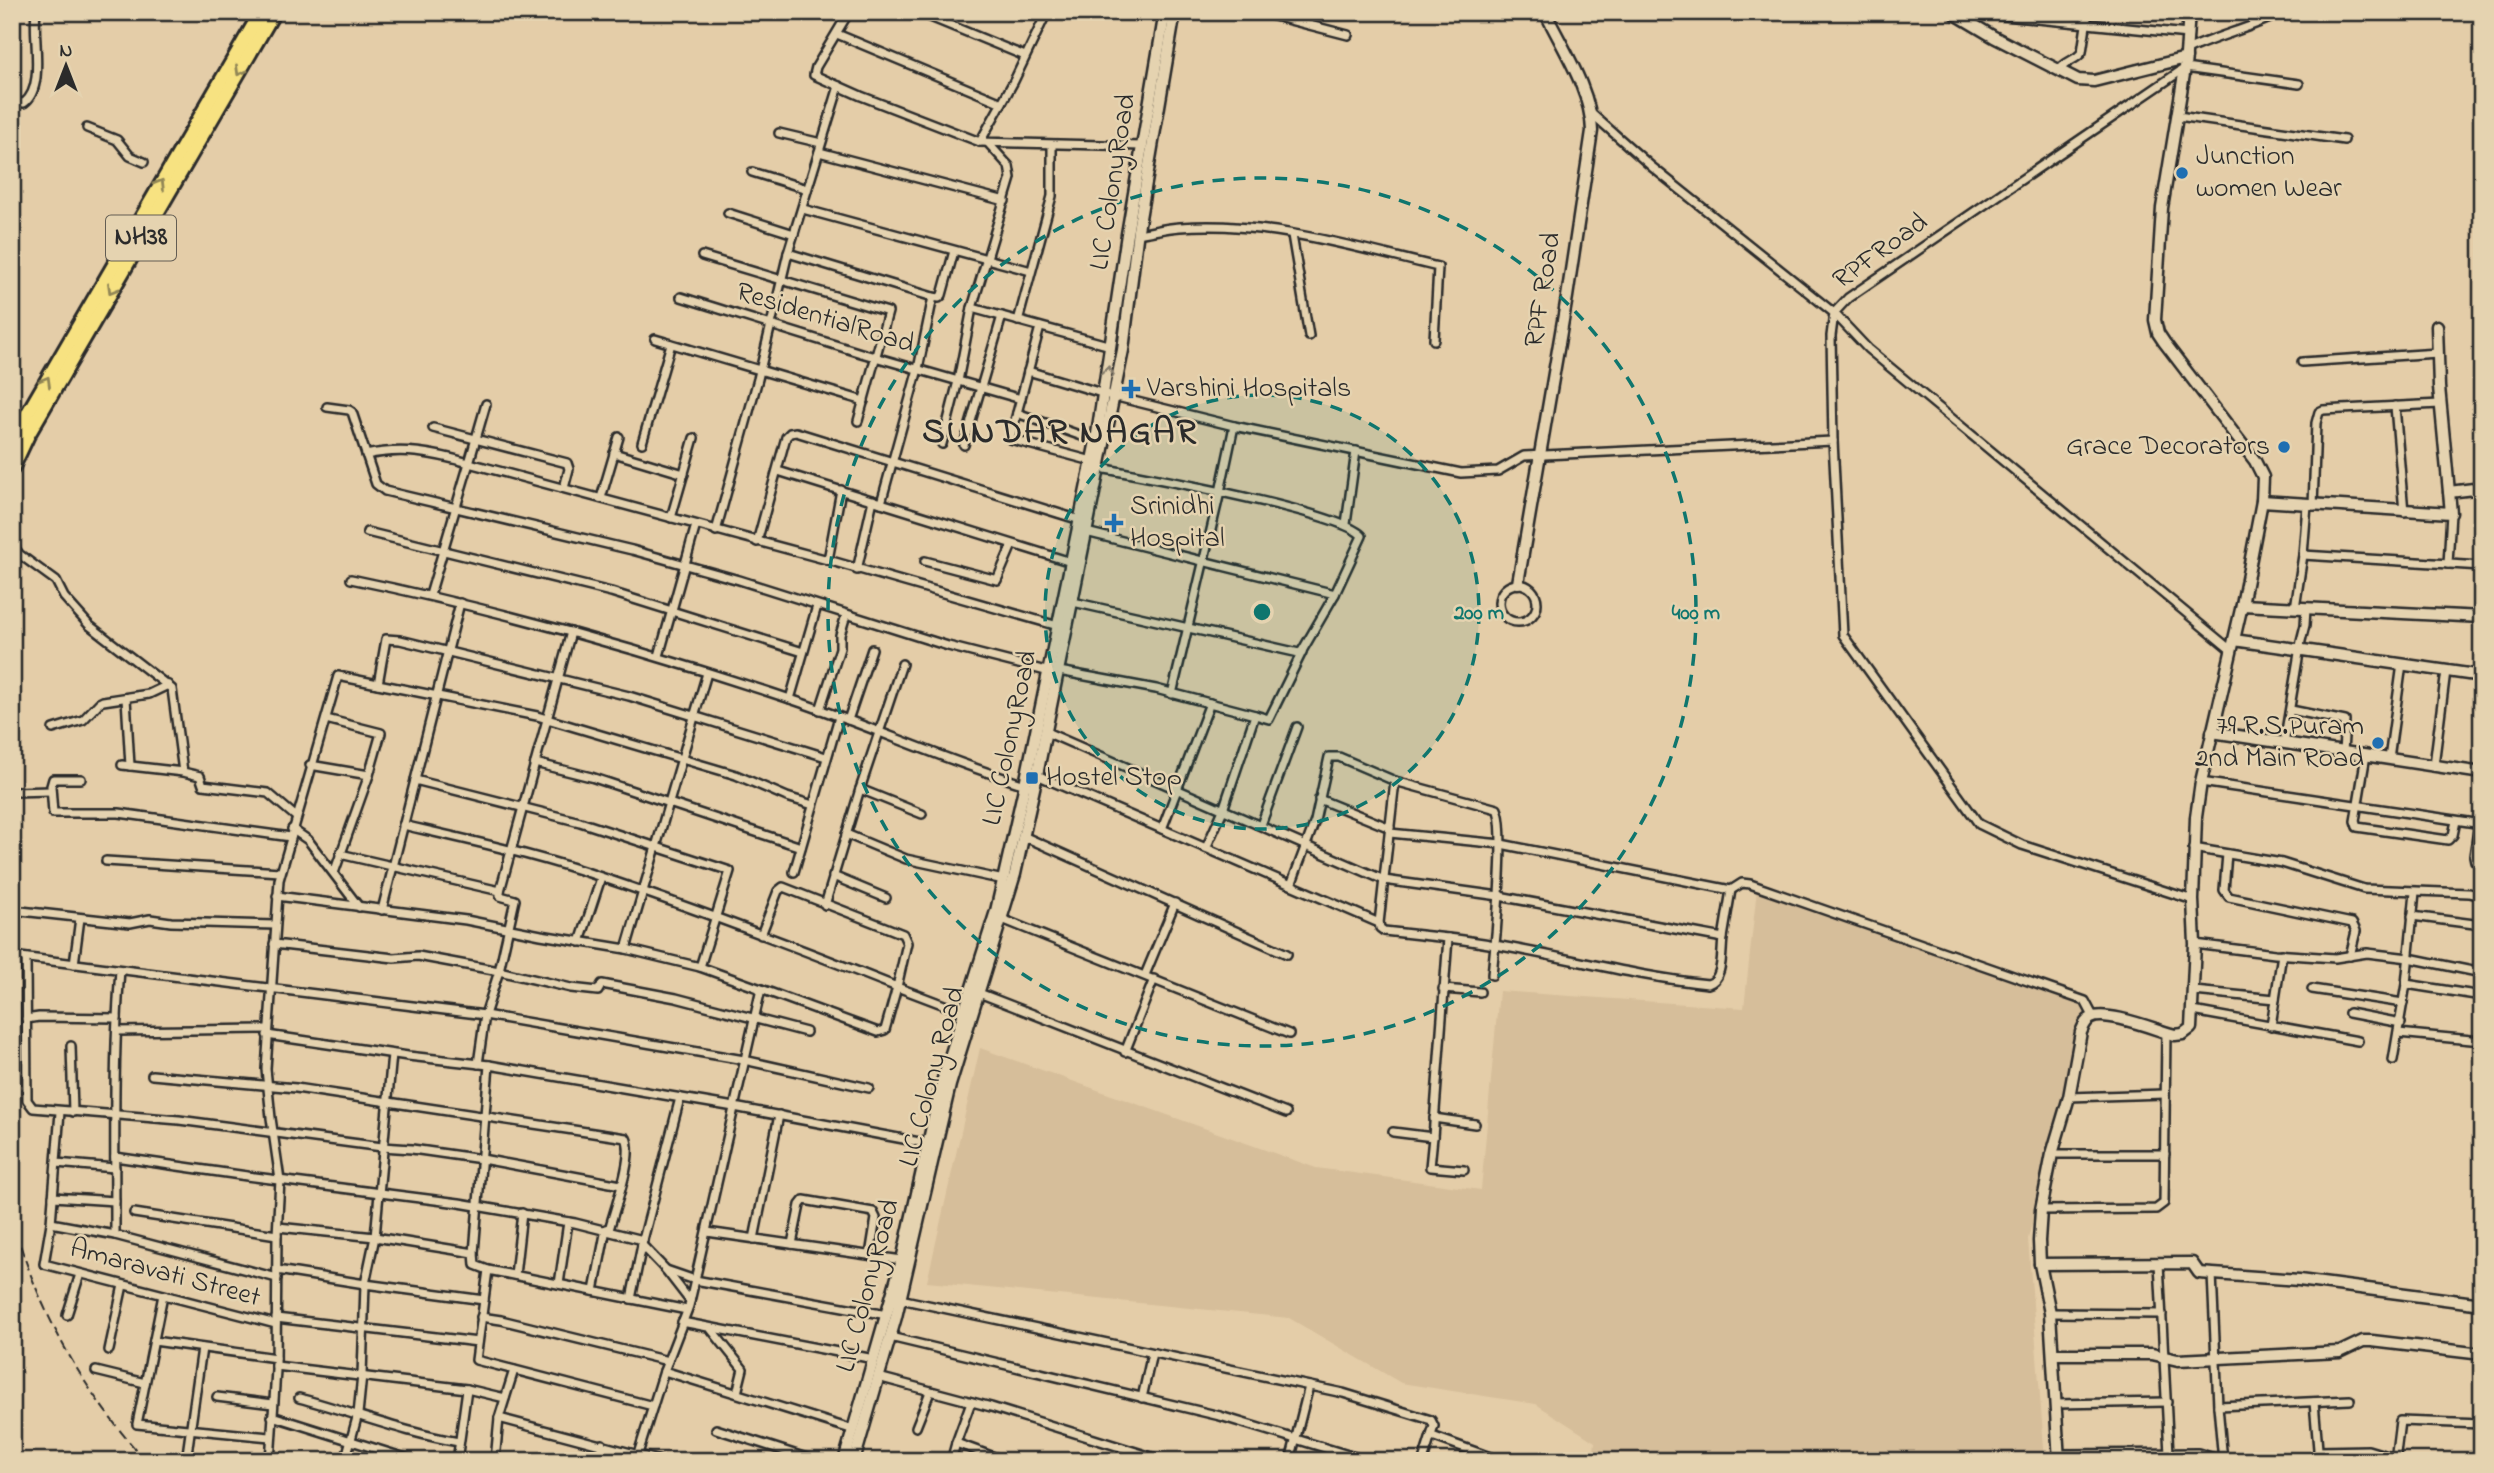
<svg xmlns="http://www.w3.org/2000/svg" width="2494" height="1473" viewBox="0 0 2494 1473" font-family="'Indie Flower',sans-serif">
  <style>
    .built { fill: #d6be9a }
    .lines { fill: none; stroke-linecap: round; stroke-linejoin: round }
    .street-casing { stroke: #2b2b2b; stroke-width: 12 }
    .secondary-casing { stroke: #2b2b2b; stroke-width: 15 }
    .highway-casing { stroke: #2b2b2b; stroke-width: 18 }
    .street { stroke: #e5d3b0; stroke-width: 7 }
    .secondary { stroke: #e5d3b0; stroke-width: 10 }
    .highway { stroke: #f7e281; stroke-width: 12 }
    .rail { stroke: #2b2b2b; stroke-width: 2; stroke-dasharray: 10 5; stroke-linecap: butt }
    .oneway { stroke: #918656 }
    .oneway2 { stroke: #887f6e }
    .ring { fill: none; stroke: #0f766e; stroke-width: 3.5; stroke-dasharray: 12 9 }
    .poi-dot { fill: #1f6fb2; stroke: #e5d3b0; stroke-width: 2.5 }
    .labels { text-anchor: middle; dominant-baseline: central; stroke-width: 5; stroke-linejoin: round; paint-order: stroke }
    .shield { fill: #e5d3b0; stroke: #635d53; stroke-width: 2 }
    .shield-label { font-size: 26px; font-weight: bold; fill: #2b2b2b }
    .poi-label { font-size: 28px; fill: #2b2b2b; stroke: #e5d3b0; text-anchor: start }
    .street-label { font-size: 28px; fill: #2b2b2b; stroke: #e5d3b0 }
    .district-label { font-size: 35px; font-weight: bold; letter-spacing: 2px; fill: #2b2b2b; stroke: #e5d3b0 }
    .centre { fill: #0f766e; stroke: #e5d3b0; stroke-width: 3.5 }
    .ring-label { font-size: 21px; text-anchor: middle; font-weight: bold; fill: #0f766e; stroke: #e5d3b0; stroke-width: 5; stroke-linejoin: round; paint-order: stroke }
  </style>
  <rect width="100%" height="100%" fill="#e4cda8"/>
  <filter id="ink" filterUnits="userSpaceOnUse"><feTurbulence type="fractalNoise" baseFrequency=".0143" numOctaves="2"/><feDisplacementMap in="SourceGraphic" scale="14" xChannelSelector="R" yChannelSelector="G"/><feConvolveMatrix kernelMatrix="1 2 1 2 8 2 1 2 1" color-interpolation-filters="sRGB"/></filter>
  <g filter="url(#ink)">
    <path class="built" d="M1757,889L2090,997L2028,1239L2045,1461H1593L1595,1442L1536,1404L1401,1383L1289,1318L927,1282L980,1048L1316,1168L1481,1190L1499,991L1744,1008Z"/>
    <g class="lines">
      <g class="street-casing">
        <g id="street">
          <path d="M849,12L816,67L814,75L861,96L980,142"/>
          <path d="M918,12L1025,56"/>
          <path d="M1047,12L1014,81L980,142L1142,146"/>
          <path d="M1259,12L1348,35"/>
          <path d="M1985,14L2188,34"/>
          <path d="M837,34L1002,103"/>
          <path d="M2187,50C2219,35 2252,28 2283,12"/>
          <path d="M2059,71C2064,61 2076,61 2082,52L2088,12"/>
          <path d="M12,102L24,103C46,87 32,36 36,12"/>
          <path d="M1591,113L1652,167L1834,313L1831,336L1833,441L1843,635L1979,824L2022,845L2193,900"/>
          <path d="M2178,116L2344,140"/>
          <path d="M87,128L117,140L130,156L144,162"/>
          <path d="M779,133L821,143"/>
          <path d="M819,152L1005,201"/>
          <path d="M752,172L807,189"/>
          <path d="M803,209L1031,271"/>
          <path d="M728,213L794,234"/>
          <path d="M1137,234C1151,232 1165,228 1180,227C1266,220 1354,247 1438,267L1434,340"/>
          <path d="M1292,235L1309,336"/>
          <path d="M788,253L933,297L918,369L881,503L1071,562"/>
          <path d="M702,256L888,312L858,421"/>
          <path d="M681,297L861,353L1021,399"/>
          <path d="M933,297L939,298L942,295L954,251"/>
          <path d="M972,308L1111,346"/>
          <path d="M1018,321L1052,196V145"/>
          <path d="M1040,327L1010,439L1092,461"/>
          <path d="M655,339L864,401"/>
          <path d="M2302,362L2438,353"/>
          <path d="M1028,371L1105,394L1234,426"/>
          <path d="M2395,406L2404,512"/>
          <path d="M327,407L349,410L352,412L376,484L385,491L632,550L739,580L948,646L1050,672"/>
          <path d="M1017,413L1096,441"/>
          <path d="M433,428L567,463L569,469L564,488"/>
          <path d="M642,443L671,344"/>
          <path d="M942,444L958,381L972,308L1011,178L1009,166L988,143"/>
          <path d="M964,445L1002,316"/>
          <path d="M614,453L684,474"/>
          <path d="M366,455C403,447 433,453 469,463L486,404"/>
          <path d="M778,471L881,503"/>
          <path d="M601,498L619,437"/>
          <path d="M2313,506L2316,423L2319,412L2323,410L2440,404"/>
          <path d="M671,518L694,438"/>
          <path d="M1346,524L1356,451"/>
          <path d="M716,531L758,379L788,253L839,86"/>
          <path d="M367,532L611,592L803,652"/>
          <path d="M1086,532L1335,594"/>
          <path d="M757,542L786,437L790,433L796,432L1080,520"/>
          <path d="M12,544L19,554L56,581L64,597L89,625L172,689L183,772L200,776L203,785L268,793L295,816"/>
          <path d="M2303,555L2482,566"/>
          <path d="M828,560L841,490"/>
          <path d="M925,561L997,580L1012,545"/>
          <path d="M2448,564L2451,513"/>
          <path d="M857,570L873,500"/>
          <path d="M351,579C500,610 646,651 790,699C871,726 948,762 1029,786"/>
          <circle cx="1518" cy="603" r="19"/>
          <path d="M430,595L469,463L828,560L1058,626"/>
          <path d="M1073,602L1299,653L1302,651L1335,594L1362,536C1343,512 1142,476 1101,468"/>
          <path d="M2295,608L2303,555L2307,505"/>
          <path d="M2231,650L1868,349L1834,313L1848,298L2185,68L2299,84"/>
          <path d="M659,656L696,525"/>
          <path d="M1059,671L1156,689L1255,715L1223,810L1206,848"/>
          <path d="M378,684L386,639L400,640L629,696L826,757"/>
          <path d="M1172,694L1220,492L1234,426L1461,473L1498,471L1524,456L1833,441"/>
          <path d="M126,698L130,766"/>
          <path d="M790,699L817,606"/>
          <path d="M820,710L840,648V635L846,615"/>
          <path d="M2291,710L2345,721L2343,752"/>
          <path d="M1255,715L1269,719L1302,652"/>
          <path d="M326,719L381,733L369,775L334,873"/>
          <path d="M848,720L872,649"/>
          <path d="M53,729L83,720L99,703L103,701L149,694L168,685"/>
          <path d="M1046,732L1384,880L1499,896L1723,938C1721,952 1724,980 1708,984C1620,975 1536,948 1448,938L1433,1137L1393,1132"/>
          <path d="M2284,743L2301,641L2305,625L2306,609"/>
          <path d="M2366,755L2355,821L2357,827L2448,840L2453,835L2456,821"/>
          <path d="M2389,759L2402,664"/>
          <path d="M535,763L591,777L801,847"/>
          <path d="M122,765L183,772"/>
          <path d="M310,765L369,775"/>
          <path d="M2434,765L2446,671"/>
          <path d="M1037,775L1379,923L1380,928L1384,931L1448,938"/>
          <path d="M81,779H53L51,786L53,813H119L291,837"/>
          <path d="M415,780L580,822L730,871L700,967"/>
          <path d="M2201,782L2482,824"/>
          <path d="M860,789L922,814"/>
          <path d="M12,792L51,791"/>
          <path d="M1319,799L1390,828"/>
          <path d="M2482,804L2474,856L2475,861L2482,867"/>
          <path d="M403,825C464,839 524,852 583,871C689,906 794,946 897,987L907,943L903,934L783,887L778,891L761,935"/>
          <path d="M1261,825L1297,727"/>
          <path d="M292,829L308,840L359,907"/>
          <path d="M1162,829L1210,703"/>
          <path d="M1390,833L1501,844L1731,890L1723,938"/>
          <path d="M846,834L906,859L1004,880"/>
          <path d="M1023,836L1287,954"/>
          <path d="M2193,848L2282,863L2364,889L2469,893L2482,896"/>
          <path d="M340,854L500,891"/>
          <path d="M2227,854L2224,890L2229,897L2352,923L2356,931L2350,956"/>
          <path d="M106,861L280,872"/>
          <path d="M794,872L839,717"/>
          <path d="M833,876L886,898"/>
          <path d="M1291,885L1315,821L1329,757H1339L1395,781"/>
          <path d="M1731,890L1742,883L1750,884L2085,1001L2093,1016"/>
          <path d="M277,896L466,920L541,935L626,949L700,967L761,989"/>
          <path d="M825,905L860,789L902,664"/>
          <path d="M12,910L130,923L150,919L171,922L275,925"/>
          <path d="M382,910L460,603"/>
          <path d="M2412,916L2482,925"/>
          <path d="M1002,919L1289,1034"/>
          <path d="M1379,923L1395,781L1497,809C1507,826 1495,948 1492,975"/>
          <path d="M580,942L601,878"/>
          <path d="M274,944L394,958L418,956L499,971L571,988L598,991L602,984L676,998L806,1032"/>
          <path d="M2195,944L2275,954L2335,958L2367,953L2409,958L2482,973"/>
          <path d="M626,949L707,673"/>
          <path d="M12,956L485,1015L744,1060L869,1088"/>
          <path d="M26,958L27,1100L33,1108L179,1120L382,1147L412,1149L482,1159L621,1185"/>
          <path d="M74,964L80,918"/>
          <path d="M120,970C113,1058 115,1147 115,1235L277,1278"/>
          <path d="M1145,975L1175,903"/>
          <path d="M2406,984L2482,996"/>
          <path d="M1443,989L1480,992"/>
          <path d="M2312,989L2403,1003"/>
          <path d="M2194,991L2275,999"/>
          <path d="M979,993L1286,1113"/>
          <path d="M2193,1011L2358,1041"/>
          <path d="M2349,1013L2401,1023"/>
          <path d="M26,1019L39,1017L117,1018"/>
          <path d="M2271,1026L2282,954"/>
          <path d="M117,1031L268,1029"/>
          <path d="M2398,1033L2482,1041"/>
          <path d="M267,1035L408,1056L489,1065L734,1107L930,1144"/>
          <path d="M71,1046L73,1112"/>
          <path d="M1125,1052L1154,979"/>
          <path d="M2393,1060L2406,984L2415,892"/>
          <path d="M478,1064L485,1015L499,971L515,900L500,896V891L571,632"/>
          <path d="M152,1075L296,1088L626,1138C635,1155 614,1210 609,1230"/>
          <path d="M2069,1097L2165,1094"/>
          <path d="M60,1112L51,1223L44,1264L276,1324"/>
          <path d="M1434,1118L1475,1124"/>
          <path d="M1433,1137L1430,1167L1464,1170"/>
          <path d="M2052,1154H2165"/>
          <path d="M115,1157L247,1176L459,1203L575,1223L643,1240"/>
          <path d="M56,1163L115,1168"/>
          <path d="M53,1197L115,1201"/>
          <path d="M2041,1210L2156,1209L2164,1203L2166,1032"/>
          <path d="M134,1213L277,1235"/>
          <path d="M51,1223L115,1235"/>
          <path d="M278,1227L375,1237L392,1054"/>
          <path d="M707,1232L902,1260"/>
          <path d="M754,1239L779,1115"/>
          <path d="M792,1244L800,1205L804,1200L873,1212L876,1218L870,1255"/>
          <path d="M642,1245L666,1270L690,1301"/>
          <path d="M474,1253L489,1065"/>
          <path d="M2159,1263L2169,1454"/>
          <path d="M277,1270L365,1284L375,1237L474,1253L475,1265L488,1270"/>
          <path d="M666,1270L695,1280L887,1315"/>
          <path d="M2212,1274L2218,1406L2350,1400"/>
          <path d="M515,1275L522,1213"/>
          <path d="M559,1284L568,1222"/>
          <path d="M594,1291L606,1229"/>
          <path d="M163,1295L137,1424L270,1437"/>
          <path d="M631,1299L643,1240L680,1098"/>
          <path d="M900,1299L1343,1393L1431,1420L1434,1426L1423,1461"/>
          <path d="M2050,1313L2162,1314"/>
          <path d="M67,1315L80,1274"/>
          <path d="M481,1317L501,1320L668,1361"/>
          <path d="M276,1318L478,1342"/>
          <path d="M682,1322L874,1359"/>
          <path d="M711,1329L743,1369L737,1393"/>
          <path d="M890,1337L1220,1416L1368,1461"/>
          <path d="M154,1341L276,1358"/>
          <path d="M109,1350L123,1285"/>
          <path d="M276,1366L467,1389L505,1398"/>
          <path d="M96,1371L145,1383"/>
          <path d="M878,1377L991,1407L1165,1461"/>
          <path d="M217,1397L273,1404"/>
          <path d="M299,1398C352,1412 405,1433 459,1442"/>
          <path d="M1142,1398L1152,1353"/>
          <path d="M971,1402L956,1443L1005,1461"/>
          <path d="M2314,1402L2319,1461"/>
          <path d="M2056,1404L2167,1402"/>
          <path d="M653,1406L476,1360L488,1270L687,1310"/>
          <path d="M2218,1406L2223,1461"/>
          <path d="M272,1416L415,1461"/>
          <path d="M499,1418L514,1370"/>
          <path d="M916,1427L930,1392"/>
          <path d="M716,1429L816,1461"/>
          <path d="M854,1430L664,1371L689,1306L695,1280L761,989L878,1032L885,1030L897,987L968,1014"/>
          <path d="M1432,1436L1501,1461"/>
          <path d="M2318,1451L2368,1450L2395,1458"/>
          <path d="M638,1454L664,1371"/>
          <path d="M2058,1454L2198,1453L2224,1461"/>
          <path d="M186,1461L202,1348"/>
          <path d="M270,1461L276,1370L277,1235L280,1180L271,1118L266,1069L279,880L338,676L537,716L736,775L787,797L813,805"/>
          <path d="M345,1461L358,1414L362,1375L365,1284L484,1300"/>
          <path d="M457,1461L467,1389"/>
          <path d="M495,1461L499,1418L661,1461"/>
          <path d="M599,1461L602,1444"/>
          <path d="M951,1461L956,1443"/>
          <path d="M1290,1461L1309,1386"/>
          <path d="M2395,1461L2400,1421L2482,1424"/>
        </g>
      </g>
      <g class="secondary-casing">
        <g id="secondary">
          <path d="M1952,12L1994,37L2078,80L2094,81L2186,58"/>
          <path d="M2449,492L2482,488"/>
          <path d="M2262,501L2451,513L2439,387L2437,326"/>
          <path d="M1518,583L1567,297L1592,131C1591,90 1563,49 1545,12"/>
          <path d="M2242,605L2482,617"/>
          <path d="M2234,640L2482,676"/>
          <path d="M2212,732L2482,773"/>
          <path d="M2040,1264L2192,1263L2199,1273L2299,1280L2482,1304"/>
          <path d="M2053,1354H2152L2178,1360L2340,1352L2363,1341H2372L2482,1354"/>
          <path d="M844,1461L902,1260L942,1082L996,911L1025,784L1096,441L1127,234L1165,12"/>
          <path d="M854,1461L896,1317L950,1085L1015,874L1037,775L1123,350L1138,230L1175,12"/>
          <path d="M2059,1461L2050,1313L2040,1264L2039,1241L2041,1210L2052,1154L2069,1097L2081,1032C2084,1026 2085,1021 2091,1018C2107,1010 2156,1030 2175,1035L2183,1034L2191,1028L2195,944L2193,900L2196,817L2201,782L2242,605L2262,501L2263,477L2255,461L2164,342L2158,333L2155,320L2162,208L2185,68L2189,12"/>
        </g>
      </g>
      <g class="highway-casing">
        <g id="highway">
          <path d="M12,440L261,12"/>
          <path d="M12,469L28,435L274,12"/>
        </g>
      </g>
      <use href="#street" class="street"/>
      <use href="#secondary" class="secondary"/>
      <use href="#highway" class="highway"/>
      <path class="rail" d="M12,1217C36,1307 83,1392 146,1461"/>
    </g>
    <defs><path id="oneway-chevron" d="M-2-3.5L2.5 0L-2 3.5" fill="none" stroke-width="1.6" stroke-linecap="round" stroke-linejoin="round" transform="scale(1.75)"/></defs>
    <g class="oneway">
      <use href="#oneway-chevron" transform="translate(240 71) rotate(120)"/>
      <use href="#oneway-chevron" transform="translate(160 184) rotate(-59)"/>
      <use href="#oneway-chevron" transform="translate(112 289) rotate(120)"/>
      <use href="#oneway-chevron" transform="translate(46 381) rotate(-60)"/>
    </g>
    <use class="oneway2" href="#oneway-chevron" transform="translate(1108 371) rotate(-82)"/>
  </g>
  <circle cx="1262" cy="612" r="217" fill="#0f766e" fill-opacity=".12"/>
  <g class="ring">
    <circle cx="1262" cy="612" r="217"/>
    <circle cx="1262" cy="612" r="434"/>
  </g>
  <g class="poi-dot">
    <circle cx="2182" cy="173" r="7"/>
    <path d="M1127.5 378.5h7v7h7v7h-7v7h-7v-7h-7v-7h7z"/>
    <circle cx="2284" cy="447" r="7"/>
    <path d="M1110.5 512.5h7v7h7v7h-7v7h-7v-7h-7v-7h7z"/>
    <circle cx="2378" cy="743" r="7"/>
    <rect x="1025" y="771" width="14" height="14" rx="3.5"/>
  </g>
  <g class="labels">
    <rect class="shield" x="106" y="215.5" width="70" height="45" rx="5"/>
    <g class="shield-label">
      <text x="141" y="238">NH38</text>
    </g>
    <g class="poi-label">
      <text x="2196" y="157">Junction<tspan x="2196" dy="32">women Wear</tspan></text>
      <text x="1147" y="389">Varshini Hospitals</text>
      <text x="2270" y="447" text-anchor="end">Grace Decorators</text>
      <text x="1130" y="507">Srinidhi<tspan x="1130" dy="32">Hospital</tspan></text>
      <text x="2364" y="727" text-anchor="end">79 R.S.Puram<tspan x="2364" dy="32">2nd Main Road</tspan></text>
      <text x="1046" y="778">Hostel Stop</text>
    </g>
    <g class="street-label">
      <text transform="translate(1114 182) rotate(-81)">LIC ColonyRoad</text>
      <text transform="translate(1881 252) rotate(-36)">RPFRoad</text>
      <text transform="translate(1544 290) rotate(-81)">RPF Road</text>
      <text transform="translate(825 319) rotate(17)">ResidentialRoad</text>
      <text transform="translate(1011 738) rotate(-78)">LIC ColonyRoad</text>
      <text transform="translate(933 1077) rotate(-75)">LIC Colony Road</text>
      <text transform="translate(165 1274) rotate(15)">Amaravati Street</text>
      <text transform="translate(869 1286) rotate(-75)">LIC ColonyRoad</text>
    </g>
    <g class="district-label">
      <text x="1060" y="433">SUNDAR NAGAR</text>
    </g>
  </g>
  <circle cx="1262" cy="612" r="10" class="centre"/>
  <g class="ring-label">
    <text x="1479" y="619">200 m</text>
    <text x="1696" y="619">400 m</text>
  </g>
  <rect width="2494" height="1473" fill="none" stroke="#e5d3b0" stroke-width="42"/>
  <rect x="21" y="21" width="2452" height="1431" fill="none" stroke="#2b2b2b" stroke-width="2.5" filter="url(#ink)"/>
  <g transform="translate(66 66)" stroke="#e5d3b0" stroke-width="5" paint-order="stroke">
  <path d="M0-5L12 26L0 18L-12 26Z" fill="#2b2b2b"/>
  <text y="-10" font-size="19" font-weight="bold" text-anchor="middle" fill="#2b2b2b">N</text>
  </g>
</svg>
